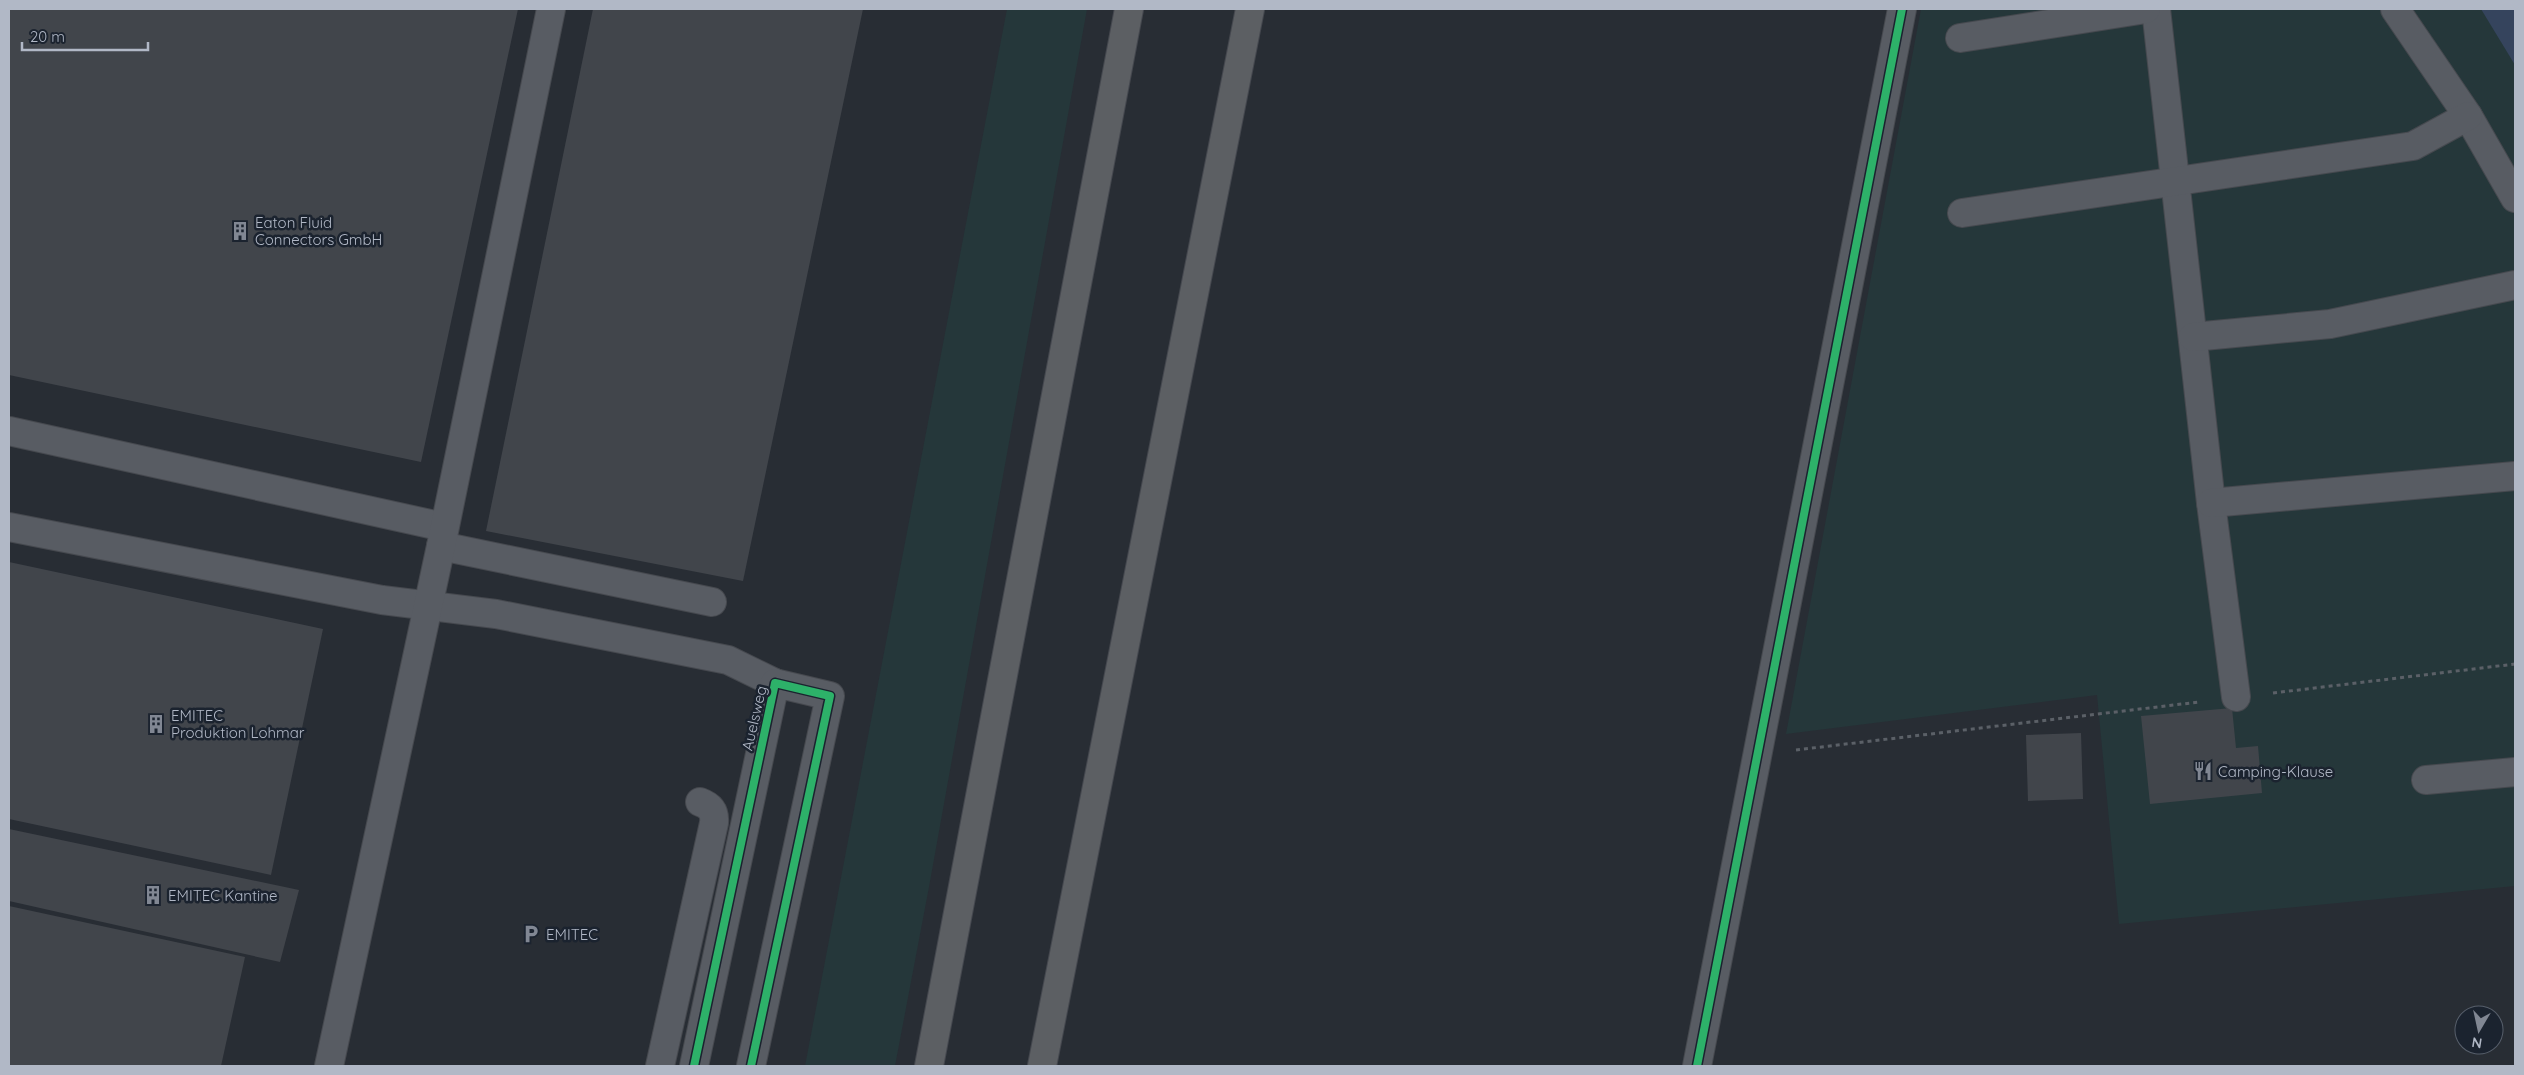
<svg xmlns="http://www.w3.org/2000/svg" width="2524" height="1075" viewBox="0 0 2524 1075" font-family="Quicksand,sans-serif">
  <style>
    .green { fill: #25373a }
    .water { fill: #35445d }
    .building { fill: #41454b }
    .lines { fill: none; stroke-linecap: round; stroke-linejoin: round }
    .minor-casing { stroke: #46494f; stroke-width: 30 }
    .highway-casing { stroke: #45484f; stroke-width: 30 }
    .path { stroke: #5b6067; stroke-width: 3; stroke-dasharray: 4 4; stroke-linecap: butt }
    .minor { stroke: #585c63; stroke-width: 28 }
    .highway { stroke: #5c5f63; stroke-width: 28 }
    .cycleway-casing { stroke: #1b232f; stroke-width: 11 }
    .cycleway { stroke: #2db169; stroke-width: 8 }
    .labels { text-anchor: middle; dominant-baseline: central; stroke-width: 5; stroke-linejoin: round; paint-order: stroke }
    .poi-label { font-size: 15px; fill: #b1b8c6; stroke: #1b232f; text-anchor: start }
    .street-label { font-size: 15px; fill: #b1b8c6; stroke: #1b232f }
  </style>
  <rect width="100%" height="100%" fill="#282d34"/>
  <g class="green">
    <path d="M1007,9H1087L929,887L895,1066H805Z"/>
    <path d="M1921,9H2515V886L2119,924L2097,695L1786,734Z"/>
  </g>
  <path class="water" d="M2481,9H2515V65Z"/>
  <g class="building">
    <path d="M9,9H518L421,462L9,375Z"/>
    <path d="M593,9H863L743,581L486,531Z"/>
    <path d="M9,562L323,629L271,875L9,819Z"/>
    <path d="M2232,708L2236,748L2258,746L2262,793L2150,804L2141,716Z"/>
    <path d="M2081,733L2083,799L2028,801L2026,735Z"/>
    <path d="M9,829L299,890L280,962L9,901Z"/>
    <path d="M9,906L245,957L221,1066H9Z"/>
  </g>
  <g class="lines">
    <g class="minor-casing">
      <g id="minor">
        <path d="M2156,9L2211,503L2236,697"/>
        <path d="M2395,9L2468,116L2515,198"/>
        <path d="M1960,38L2146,9"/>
        <path d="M1962,213L2413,146L2468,116"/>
        <path d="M2193,337L2330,324L2515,285"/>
        <path d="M9,431L444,527"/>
        <path d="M2211,503L2515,476"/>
        <path d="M9,527L382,600L496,614L728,660L775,683"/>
        <path d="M441,546L712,602"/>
        <path d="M2426,780L2515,772"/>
        <path d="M329,1066L441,546L551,9"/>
        <path d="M660,1066L714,823C715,812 711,806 700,802"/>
        <path d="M694,1066L775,683L830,696L751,1066"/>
        <path d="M1697,1066L1902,9"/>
      </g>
    </g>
    <g class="highway-casing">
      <g id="highway">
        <path d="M929,1066L1129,9"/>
        <path d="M1042,1066L1250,9"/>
      </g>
    </g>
    <g class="path">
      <path d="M2273,693L2515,664"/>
      <path d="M1796,750L2199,702"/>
    </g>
    <use href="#minor" class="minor"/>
    <use href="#highway" class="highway"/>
    <g class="cycleway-casing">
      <g id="cycleway">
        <path d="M694,1066L775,683L830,696L751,1066"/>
        <path d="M1697,1066L1902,9"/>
      </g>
    </g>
    <use href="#cycleway" class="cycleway"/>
  </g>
  <defs>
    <g id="building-bare" transform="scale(1.5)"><path d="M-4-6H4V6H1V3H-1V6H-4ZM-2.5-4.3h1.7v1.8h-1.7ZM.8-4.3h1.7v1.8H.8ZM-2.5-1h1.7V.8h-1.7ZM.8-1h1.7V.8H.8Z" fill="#818793" stroke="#1b232f" stroke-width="2.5" paint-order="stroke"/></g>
    <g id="restaurant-bare" transform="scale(1.5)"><path d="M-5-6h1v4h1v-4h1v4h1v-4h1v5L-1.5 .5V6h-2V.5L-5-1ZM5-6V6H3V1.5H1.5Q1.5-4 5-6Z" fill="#818793" stroke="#1b232f" stroke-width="2.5" paint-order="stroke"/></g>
    <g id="parking-bare" transform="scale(1.5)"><path d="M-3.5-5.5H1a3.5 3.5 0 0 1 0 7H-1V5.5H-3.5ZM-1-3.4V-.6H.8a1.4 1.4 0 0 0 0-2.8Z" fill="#818793" stroke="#1b232f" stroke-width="2.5" paint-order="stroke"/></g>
  </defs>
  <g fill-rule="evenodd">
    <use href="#building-bare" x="240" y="231"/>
    <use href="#building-bare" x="156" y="724"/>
    <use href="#restaurant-bare" x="2203" y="771"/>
    <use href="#building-bare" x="153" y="895"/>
    <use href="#parking-bare" x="531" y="934"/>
  </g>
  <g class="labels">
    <g class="poi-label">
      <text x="255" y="222">Eaton Fluid<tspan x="255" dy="17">Connectors GmbH</tspan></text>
      <text x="171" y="715">EMITEC<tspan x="171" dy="17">Produktion Lohmar</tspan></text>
      <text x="2218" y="771">Camping-Klause</text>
      <text x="168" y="895">EMITEC Kantine</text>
      <text x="546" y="934">EMITEC</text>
    </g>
    <g class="street-label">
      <text transform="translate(754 718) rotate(-77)">Auelsweg</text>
    </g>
  </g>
  <rect width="2524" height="1075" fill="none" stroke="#b1b8c6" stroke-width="20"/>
  <g transform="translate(2479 1030) rotate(189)"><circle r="24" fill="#1b232f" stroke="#575f6b"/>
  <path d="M0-4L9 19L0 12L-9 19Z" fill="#818793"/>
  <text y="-8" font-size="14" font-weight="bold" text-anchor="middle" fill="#b1b8c6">N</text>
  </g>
  <path d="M22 42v8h126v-8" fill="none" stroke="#b1b8c6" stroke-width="2.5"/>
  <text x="30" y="42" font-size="15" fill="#b1b8c6" stroke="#1b232f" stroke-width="4" paint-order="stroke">20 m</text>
</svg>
